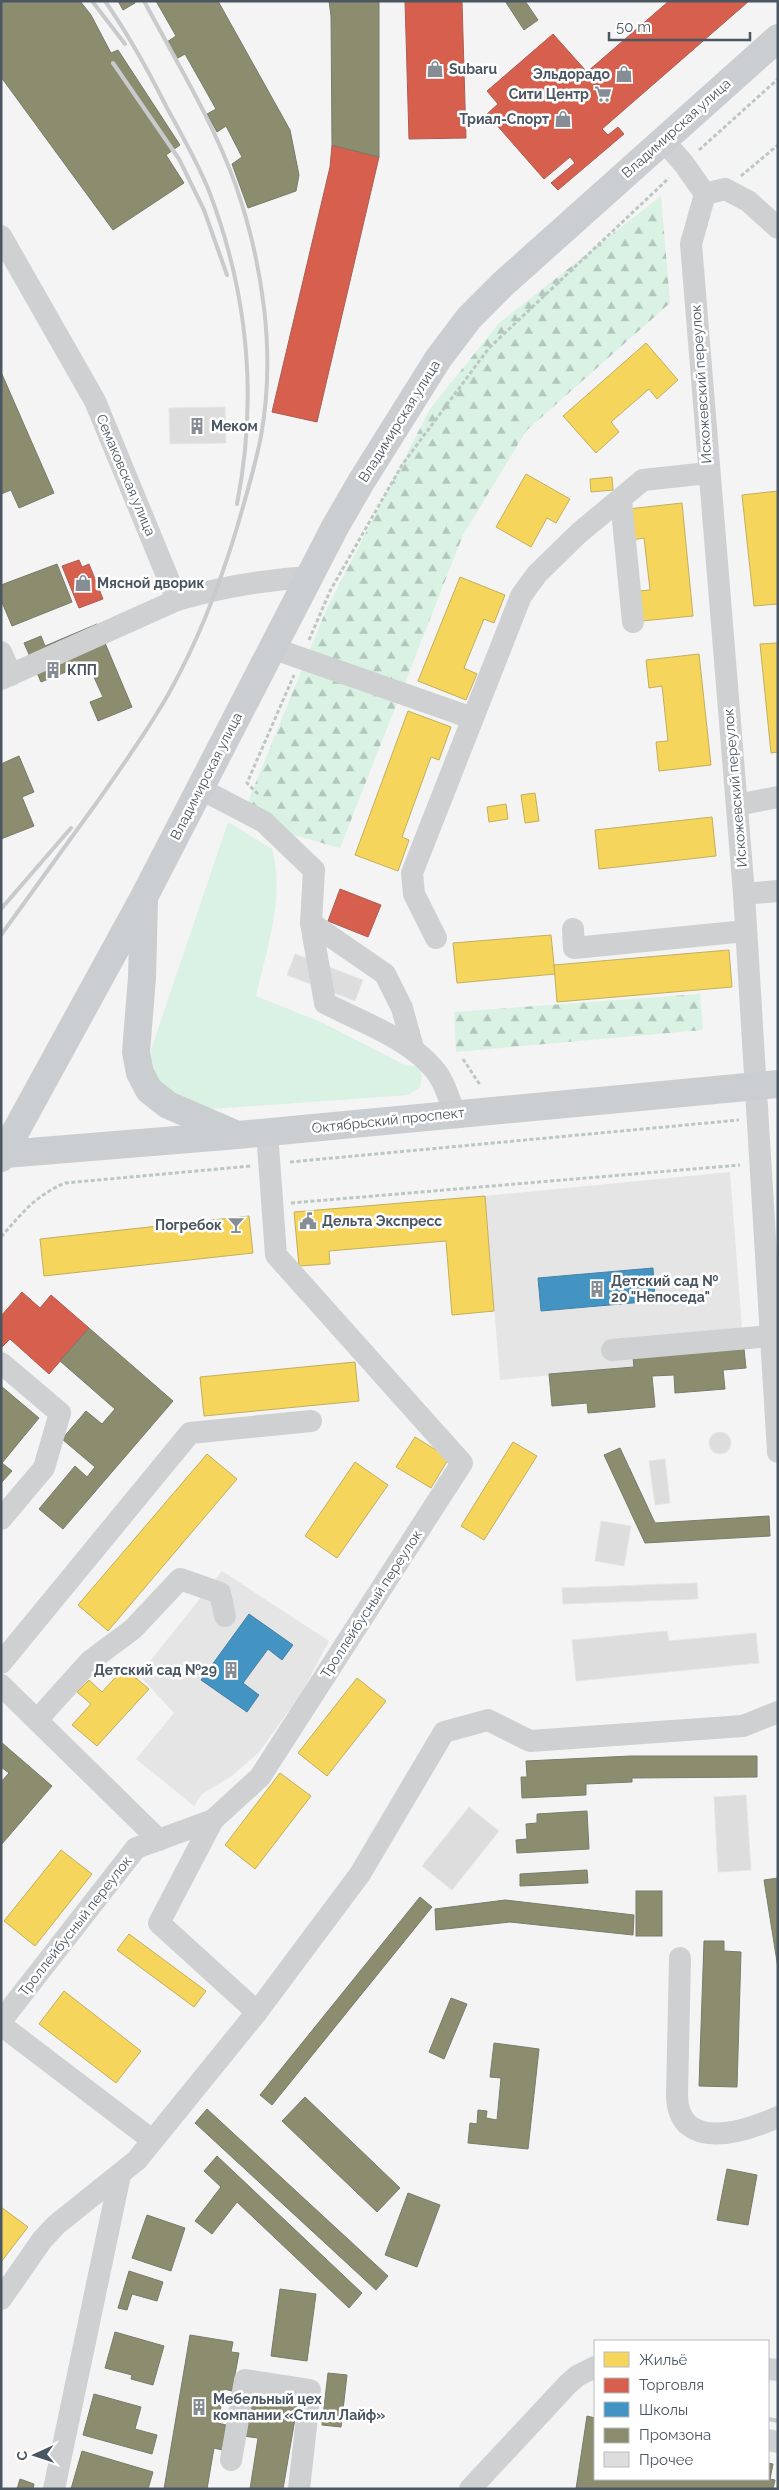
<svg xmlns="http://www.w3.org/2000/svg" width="779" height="2490" viewBox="0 0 779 2490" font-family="Raleway,sans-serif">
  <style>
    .education { fill: #e6e5e6 }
    .grass { fill: #d9f2e3 }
    .forest { fill: url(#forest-firs) }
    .homes { fill: #f6d55c; stroke: #c2af5e }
    .shops { fill: #d6604d; stroke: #ac5d53 }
    .schools { fill: #4393c3; stroke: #4581a6 }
    .industry { fill: #8c8c6e; stroke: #787c6a }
    .building { fill: #ddddde; stroke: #e5e6e7 }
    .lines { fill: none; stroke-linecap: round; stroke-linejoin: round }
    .path { stroke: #bcc7c4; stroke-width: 3; stroke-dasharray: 4 2.5; stroke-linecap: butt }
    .minor { stroke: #ced0d2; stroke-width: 22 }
    .major { stroke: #caced1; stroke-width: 28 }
    .rail { stroke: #c9cacc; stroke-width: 4 }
    .labels { text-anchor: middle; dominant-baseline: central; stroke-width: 5; stroke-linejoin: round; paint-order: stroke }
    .poi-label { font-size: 14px; font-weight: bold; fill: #4a5661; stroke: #fff; text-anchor: start }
    .street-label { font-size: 14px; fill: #4a5661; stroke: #fff }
  </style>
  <defs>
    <pattern id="forest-firs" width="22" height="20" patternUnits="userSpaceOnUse" patternTransform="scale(1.25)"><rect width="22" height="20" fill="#d9f2e3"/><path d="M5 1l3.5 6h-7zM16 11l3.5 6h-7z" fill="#b2c7bb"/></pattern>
  </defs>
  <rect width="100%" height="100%" fill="#f4f4f4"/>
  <g class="education">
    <path d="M730,1172L742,1328L632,1342L634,1367L500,1380L485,1196Z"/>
    <path d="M222,1571L329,1641L301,1694L259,1752L232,1776L202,1794L194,1806L136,1759L174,1713L139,1675Z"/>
  </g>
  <path class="grass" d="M228,822L272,849C285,896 267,949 256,996L323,1023L403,1064L419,1067L422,1077L420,1087L408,1095L212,1109C175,1104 153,1089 151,1050Z"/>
  <g class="forest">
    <path d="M661,196L670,303L526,431L463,535L340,848L290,834L247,804L327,608L430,409L499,323Z"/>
    <path d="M700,994L703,1030L456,1052L454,1012Z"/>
  </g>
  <g class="homes">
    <path d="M646,343L678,380L657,399L649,389L611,422L619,432L596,453L563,416Z"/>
    <path d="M526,474L570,499L556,523L547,518L531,547L496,527Z"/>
    <path d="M612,477L613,490L591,492L590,479Z"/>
    <path d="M778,491V604L754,606L742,495Z"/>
    <path d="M682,503L693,616L642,621L639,591L650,590L644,538L632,540L628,509Z"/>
    <path d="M460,577L505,595L494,623L484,619L464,668L477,674L466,700L418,681Z"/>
    <path d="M778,643V752L771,753L760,644Z"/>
    <path d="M699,654L711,765L659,771L656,742L668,741L662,686L649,688L646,660Z"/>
    <path d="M408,711L451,727L439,760L431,757L402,837L409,840L398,871L355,855Z"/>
    <path d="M535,793L539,821L525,823L521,795Z"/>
    <path d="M506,804L508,819L489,822L487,807Z"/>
    <path d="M712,817L716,856L599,869L595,830Z"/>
    <path d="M551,935L555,974L457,983L453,943Z"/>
    <path d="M729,950L732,987L557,1002L554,965Z"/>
    <path d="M485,1196L494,1311L452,1315L446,1241L329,1251L330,1264L299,1266L294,1212Z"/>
    <path d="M249,1216L253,1253L44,1276L40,1239Z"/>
    <path d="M355,1362L359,1401L204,1416L200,1377Z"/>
    <path d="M415,1437L449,1458L431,1488L396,1467Z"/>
    <path d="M513,1442L537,1456L484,1540L461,1526Z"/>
    <path d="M207,1454L237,1479L108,1631L78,1605Z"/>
    <path d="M355,1462L388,1485L337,1558L305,1536Z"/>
    <path d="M124,1668L149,1689L97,1746L72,1725L91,1704L77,1692L89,1680L102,1692Z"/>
    <path d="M357,1678L386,1701L327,1776L298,1753Z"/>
    <path d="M280,1773L311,1796L255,1869L225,1845Z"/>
    <path d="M61,1850L92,1874L35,1946L4,1921Z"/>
    <path d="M129,1934L206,1991L194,2007L117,1950Z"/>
    <path d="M64,1991L141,2051L116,2083L39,2024Z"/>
    <path d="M1,2207L28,2227L1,2262Z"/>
  </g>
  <g class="shops">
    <path d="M405,1H462L466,138L409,139Z"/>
    <path d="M669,1H749L602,129L608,135L618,127L624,134L558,190L551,183L575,163L570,157L544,179L487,114L498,104L487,91L553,34L587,72Z"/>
    <path d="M332,145L379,157L317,422L272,412L330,167Z"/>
    <path d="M79,560L82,567L89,564L103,599L79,608L62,566Z"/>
    <path d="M340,889L381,905L368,937L328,921Z"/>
    <path d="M22,1292L40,1308L51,1295L89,1328L49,1374L10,1339L1,1348V1316Z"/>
  </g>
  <g class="schools">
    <path d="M653,1268L655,1301L541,1311L538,1278Z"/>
    <path d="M249,1614L293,1645L282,1660L268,1649L243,1683L259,1695L247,1712L201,1680Z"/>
  </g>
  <g class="industry">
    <path d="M1,1H80L91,15L111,53L118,50L180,145L166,155L184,183L113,230L1,77Z"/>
    <path d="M118,1H134L135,3L123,10Z"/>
    <path d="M156,1H218L290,130L299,175L296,191L248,208L232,164L242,157L226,126L217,132L207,114L216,109L185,54L176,59L167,42L176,36Z"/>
    <path d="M329,1H379V157L332,145L331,16Z"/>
    <path d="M505,1H525L538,20L524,30Z"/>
    <path d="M1,372L54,493L19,508L11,490L1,494Z"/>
    <path d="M57,564L72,602L12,626L1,600V585Z"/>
    <path d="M97,624L132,707L98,721L90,702L103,697L93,675L88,677L83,665L41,682L24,643L41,636L45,646Z"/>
    <path d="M19,756L34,792L22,797L34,826L1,839V764Z"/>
    <path d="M89,1328L173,1401L63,1529L39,1509L75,1466L87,1477L95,1467L62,1439L86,1411L102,1424L115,1409L60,1361Z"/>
    <path d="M744,1349L746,1368L723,1370L725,1389L675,1393L674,1375L652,1376L655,1407L588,1413L587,1403L552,1406L549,1374L634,1367L633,1358Z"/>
    <path d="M1,1386L39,1418L2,1463L12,1471L1,1483Z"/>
    <path d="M620,1448L655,1523L769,1516L770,1536L645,1543L604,1455Z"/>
    <path d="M1,1742L52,1786L1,1845V1782L9,1773L1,1767Z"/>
    <path d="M631,1756H757V1777L632,1778V1782L586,1784V1795L522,1798L521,1777H527L526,1761Z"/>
    <path d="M587,1811L589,1849L517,1853L516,1840L527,1839L526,1824L537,1823V1814Z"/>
    <path d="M587,1870L588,1883L520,1886V1874Z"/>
    <path d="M778,1878V1968L764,1880Z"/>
    <rect x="636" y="1891" width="26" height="45"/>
    <path d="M420,1897L432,1907L272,2105L260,2095Z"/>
    <path d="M505,1900L634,1915L633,1935L510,1922L436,1930L435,1909Z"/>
    <path d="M704,1941H724V1951L741,1952L737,2087L699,2086Z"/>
    <path d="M451,1998L467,2004L444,2059L429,2052Z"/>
    <path d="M494,2043L539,2049L528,2149L468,2143L470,2123L477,2124L478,2110L487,2111L486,2118L497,2120L501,2078L490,2077Z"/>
    <path d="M305,2097L400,2188L377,2212L282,2121Z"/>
    <path d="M207,2109L388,2276L376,2290L195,2123Z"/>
    <path d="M217,2156L362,2293L349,2308L237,2202L212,2234L195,2221L221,2187L204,2171Z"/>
    <path d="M727,2169L757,2175L748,2225L717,2220Z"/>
    <path d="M408,2193L440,2205L417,2267L385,2255Z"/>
    <path d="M147,2215L185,2228L171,2271L132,2258Z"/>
    <path d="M129,2271L163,2282L157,2301L132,2294L127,2310L118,2308Z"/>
    <path d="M280,2289L316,2294L307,2361L271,2356Z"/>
    <path d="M115,2332L164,2346L153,2385L131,2379L132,2375L105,2368Z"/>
    <path d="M190,2335L233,2342L231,2352L239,2353L232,2391L224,2389L218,2423L226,2425L222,2450L214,2448L207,2489H164Z"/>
    <path d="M328,2373L347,2375L341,2427L322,2425Z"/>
    <path d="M94,2394L141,2407L135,2429L157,2435L152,2454L83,2435Z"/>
    <path d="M249,2399L297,2407L283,2489H250L258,2438L243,2436Z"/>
    <path d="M587,2416L595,2418V2479H768V2463L773,2464L770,2479L775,2480L773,2489H576Z"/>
    <path d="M82,2451L153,2472L148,2489H71Z"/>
    <path d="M20,2479L34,2484L33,2489H17Z"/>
  </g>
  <g class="building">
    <path d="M225,407L226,443L170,444L169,408Z"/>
    <path d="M295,954L363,980L355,1001L287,975Z"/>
    <circle cx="720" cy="1443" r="11"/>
    <path d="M665,1459L670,1503L655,1505L649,1461Z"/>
    <path d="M601,1521L631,1526L624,1566L595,1561Z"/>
    <path d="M697,1583L698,1599L563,1604L562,1588Z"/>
    <path d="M667,1631L669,1641L756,1633L759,1663L576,1681L572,1640Z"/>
    <path d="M746,1795L751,1870L718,1872L714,1797Z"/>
    <path d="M469,1807L499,1831L452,1890L422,1866Z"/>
  </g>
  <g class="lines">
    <g class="path">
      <path d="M699,150L778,79"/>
      <path d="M741,176L778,145"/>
      <path d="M309,640L330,591L402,465L489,348L669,178"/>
      <path d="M258,794L247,783L294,675"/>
      <path d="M463,1059L480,1085"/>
      <path d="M290,1162L739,1120"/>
      <path d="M291,1203L740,1165"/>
      <path d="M1,1237C22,1213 35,1196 65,1183L251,1166"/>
    </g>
    <g class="minor">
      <path d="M663,140L684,164L705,194L691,244L744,894L778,1452"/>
      <path d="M705,194L725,189L748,201L778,228"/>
      <path d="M1,236L95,401L177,600C221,587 263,580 308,577"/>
      <path d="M621,500L633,622"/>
      <path d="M272,648L472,718"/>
      <path d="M1,652L11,675"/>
      <path d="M1,679L177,600"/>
      <path d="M199,788L264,822L314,870L311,923L325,1003C359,1021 408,1038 433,1068C444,1080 449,1098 454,1113"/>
      <path d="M737,805L778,797"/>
      <path d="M744,894L778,891"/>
      <path d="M311,923L385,974L402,1008L413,1048"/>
      <path d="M573,929L574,948L746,931"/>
      <path d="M436,938L414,894L412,873L521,596L537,574L579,533L643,480L708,473"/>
      <path d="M612,1350L771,1336"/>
      <path d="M1,1363L60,1413L44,1468L1,1519"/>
      <path d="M1,1663L190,1433L311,1421"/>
      <path d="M1,1685L159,1840"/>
      <path d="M37,1720L90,1661L133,1629L180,1579L220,1593L225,1616"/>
      <path d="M213,1820L159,1923L257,2012"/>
      <path d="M680,1958L677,2096C679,2153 744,2132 778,2117"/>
      <path d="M1,2021L136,1848L213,1820L260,1777L462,1463L276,1255L267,1132"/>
      <path d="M1,2025L152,2140"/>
      <path d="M1,2299L42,2240L56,2225L137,2160L257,2012L360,1874L444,1732L488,1720L530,1741L743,1726L778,1712"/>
      <path d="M768,2369L778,2370"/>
      <path d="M768,2440L778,2442"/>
      <path d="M231,2460L245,2380L310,2390L299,2489"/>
      <path d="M54,2489L120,2175"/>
      <path d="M470,2489L568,2384L577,2376L595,2367"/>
    </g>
    <g class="major">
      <path d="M144,901L142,978L136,1052L140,1073L149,1090L168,1105L233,1133"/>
      <path d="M5,1154L238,1135L778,1084"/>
      <path d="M1,1158L144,897L335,527L361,482L438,359L469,318L504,283L778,38"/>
    </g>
    <g class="rail">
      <path d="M92,1L125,44"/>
      <path d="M105,1C128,34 148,70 166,106C181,134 197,161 209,191C248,293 258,397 237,504"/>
      <path d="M113,63L179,159L204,210L227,275"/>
      <path d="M1,909L71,828"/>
      <path d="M1,935C32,892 64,848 95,805C121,768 147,732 169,693C198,641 219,587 236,531C245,499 255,468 261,436C276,354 263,265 236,186C213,121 176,61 144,1"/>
      <path d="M768,2419L778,2421"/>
    </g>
  </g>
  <defs>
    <g id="shop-bare" transform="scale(1.35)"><path d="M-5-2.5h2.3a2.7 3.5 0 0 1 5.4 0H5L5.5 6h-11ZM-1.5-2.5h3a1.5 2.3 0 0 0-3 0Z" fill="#868d94" stroke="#fff" stroke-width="2.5" paint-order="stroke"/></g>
    <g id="supermarket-bare" transform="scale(1.35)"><path d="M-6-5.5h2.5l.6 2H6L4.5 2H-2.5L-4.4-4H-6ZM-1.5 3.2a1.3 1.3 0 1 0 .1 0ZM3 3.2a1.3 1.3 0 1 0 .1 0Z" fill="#868d94" stroke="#fff" stroke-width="2.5" paint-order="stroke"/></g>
    <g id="building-bare" transform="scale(1.35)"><path d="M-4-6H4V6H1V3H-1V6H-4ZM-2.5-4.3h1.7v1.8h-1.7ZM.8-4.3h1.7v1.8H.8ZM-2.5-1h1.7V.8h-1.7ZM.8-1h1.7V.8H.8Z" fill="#868d94" stroke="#fff" stroke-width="2.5" paint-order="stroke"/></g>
    <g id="civic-bare" transform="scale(1.35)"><path d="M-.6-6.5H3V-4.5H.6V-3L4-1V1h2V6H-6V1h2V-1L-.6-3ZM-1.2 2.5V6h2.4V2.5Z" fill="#868d94" stroke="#fff" stroke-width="2.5" paint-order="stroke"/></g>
    <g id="bar-bare" transform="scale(1.35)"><path d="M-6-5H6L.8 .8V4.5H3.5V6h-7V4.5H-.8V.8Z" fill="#868d94" stroke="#fff" stroke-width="2.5" paint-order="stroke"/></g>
  </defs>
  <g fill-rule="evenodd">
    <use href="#shop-bare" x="435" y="69"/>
    <use href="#shop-bare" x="624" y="74"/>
    <use href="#supermarket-bare" x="603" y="94"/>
    <use href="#shop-bare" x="563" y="119"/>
    <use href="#building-bare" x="197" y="426"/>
    <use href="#shop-bare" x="83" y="583"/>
    <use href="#building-bare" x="53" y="670"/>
    <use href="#civic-bare" x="308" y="1221"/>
    <use href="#bar-bare" x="236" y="1225"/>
    <use href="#building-bare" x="597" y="1289"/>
    <use href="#building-bare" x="231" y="1670"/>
    <use href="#building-bare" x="199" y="2407"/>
  </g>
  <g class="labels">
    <g class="poi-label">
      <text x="449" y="69">Subaru</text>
      <text x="610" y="74" text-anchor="end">Эльдорадо</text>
      <text x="589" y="94" text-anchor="end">Сити Центр</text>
      <text x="549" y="119" text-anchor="end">Триал-Спорт</text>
      <text x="211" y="426">Меком</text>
      <text x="97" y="583">Мясной дворик</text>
      <text x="67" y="670">КПП</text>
      <text x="322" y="1221">Дельта Экспресс</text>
      <text x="222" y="1225" text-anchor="end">Погребок</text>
      <text x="611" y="1281">Детский сад №<tspan x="611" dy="16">20 "Непоседа"</tspan></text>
      <text x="217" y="1670" text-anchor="end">Детский сад №29</text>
      <text x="213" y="2399">Мебельный цех<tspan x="213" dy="16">компании «Стилл Лайф»</tspan></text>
    </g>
    <g class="street-label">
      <text transform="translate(676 128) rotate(-42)">Владимирская улица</text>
      <text transform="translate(701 384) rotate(-94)">Искожевский переулок</text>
      <text transform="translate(399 421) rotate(-58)">Владимирская улица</text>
      <text transform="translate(126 475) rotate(67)">Семаковская улица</text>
      <text transform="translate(206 776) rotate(-63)">Владимирская улица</text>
      <text transform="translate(735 788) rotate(-95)">Искожевский переулок</text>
      <text transform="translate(388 1120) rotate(-6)">Октябрьский проспект</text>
      <text transform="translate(371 1604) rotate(-57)">Троллейбусный переулок</text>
      <text transform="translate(75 1926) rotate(-52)">Троллейбусный переулок</text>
    </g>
  </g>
  <rect width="779" height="2490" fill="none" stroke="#4a5661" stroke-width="5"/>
  <rect x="594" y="2340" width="175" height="140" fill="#ffffff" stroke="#b7bbc0"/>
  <rect x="604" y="2352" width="25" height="15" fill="#f6d55c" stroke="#b7bbc0"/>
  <text x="639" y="2365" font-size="15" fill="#4a5661">Жильё</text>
  <rect x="604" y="2378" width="25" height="15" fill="#d6604d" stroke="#b7bbc0"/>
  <text x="639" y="2390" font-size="15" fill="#4a5661">Торговля</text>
  <rect x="604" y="2402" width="25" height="15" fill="#4393c3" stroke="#b7bbc0"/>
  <text x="639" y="2415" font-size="15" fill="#4a5661">Школы</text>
  <rect x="604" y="2428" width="25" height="15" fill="#8c8c6e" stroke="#b7bbc0"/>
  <text x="639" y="2440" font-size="15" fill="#4a5661">Промзона</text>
  <rect x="604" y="2452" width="25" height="15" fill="#ddddde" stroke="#b7bbc0"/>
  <text x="639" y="2465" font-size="15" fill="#4a5661">Прочее</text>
  <g transform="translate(35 2455) rotate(267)" stroke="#ffffff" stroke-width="4" paint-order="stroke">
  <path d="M0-4L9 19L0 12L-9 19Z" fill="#4a5661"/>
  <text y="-8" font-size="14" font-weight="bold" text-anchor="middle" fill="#4a5661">С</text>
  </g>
  <path d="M609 32v8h141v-8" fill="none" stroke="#4a5661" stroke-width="2.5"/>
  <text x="616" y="32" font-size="15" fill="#4a5661" stroke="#ffffff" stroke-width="4" paint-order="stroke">50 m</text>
</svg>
